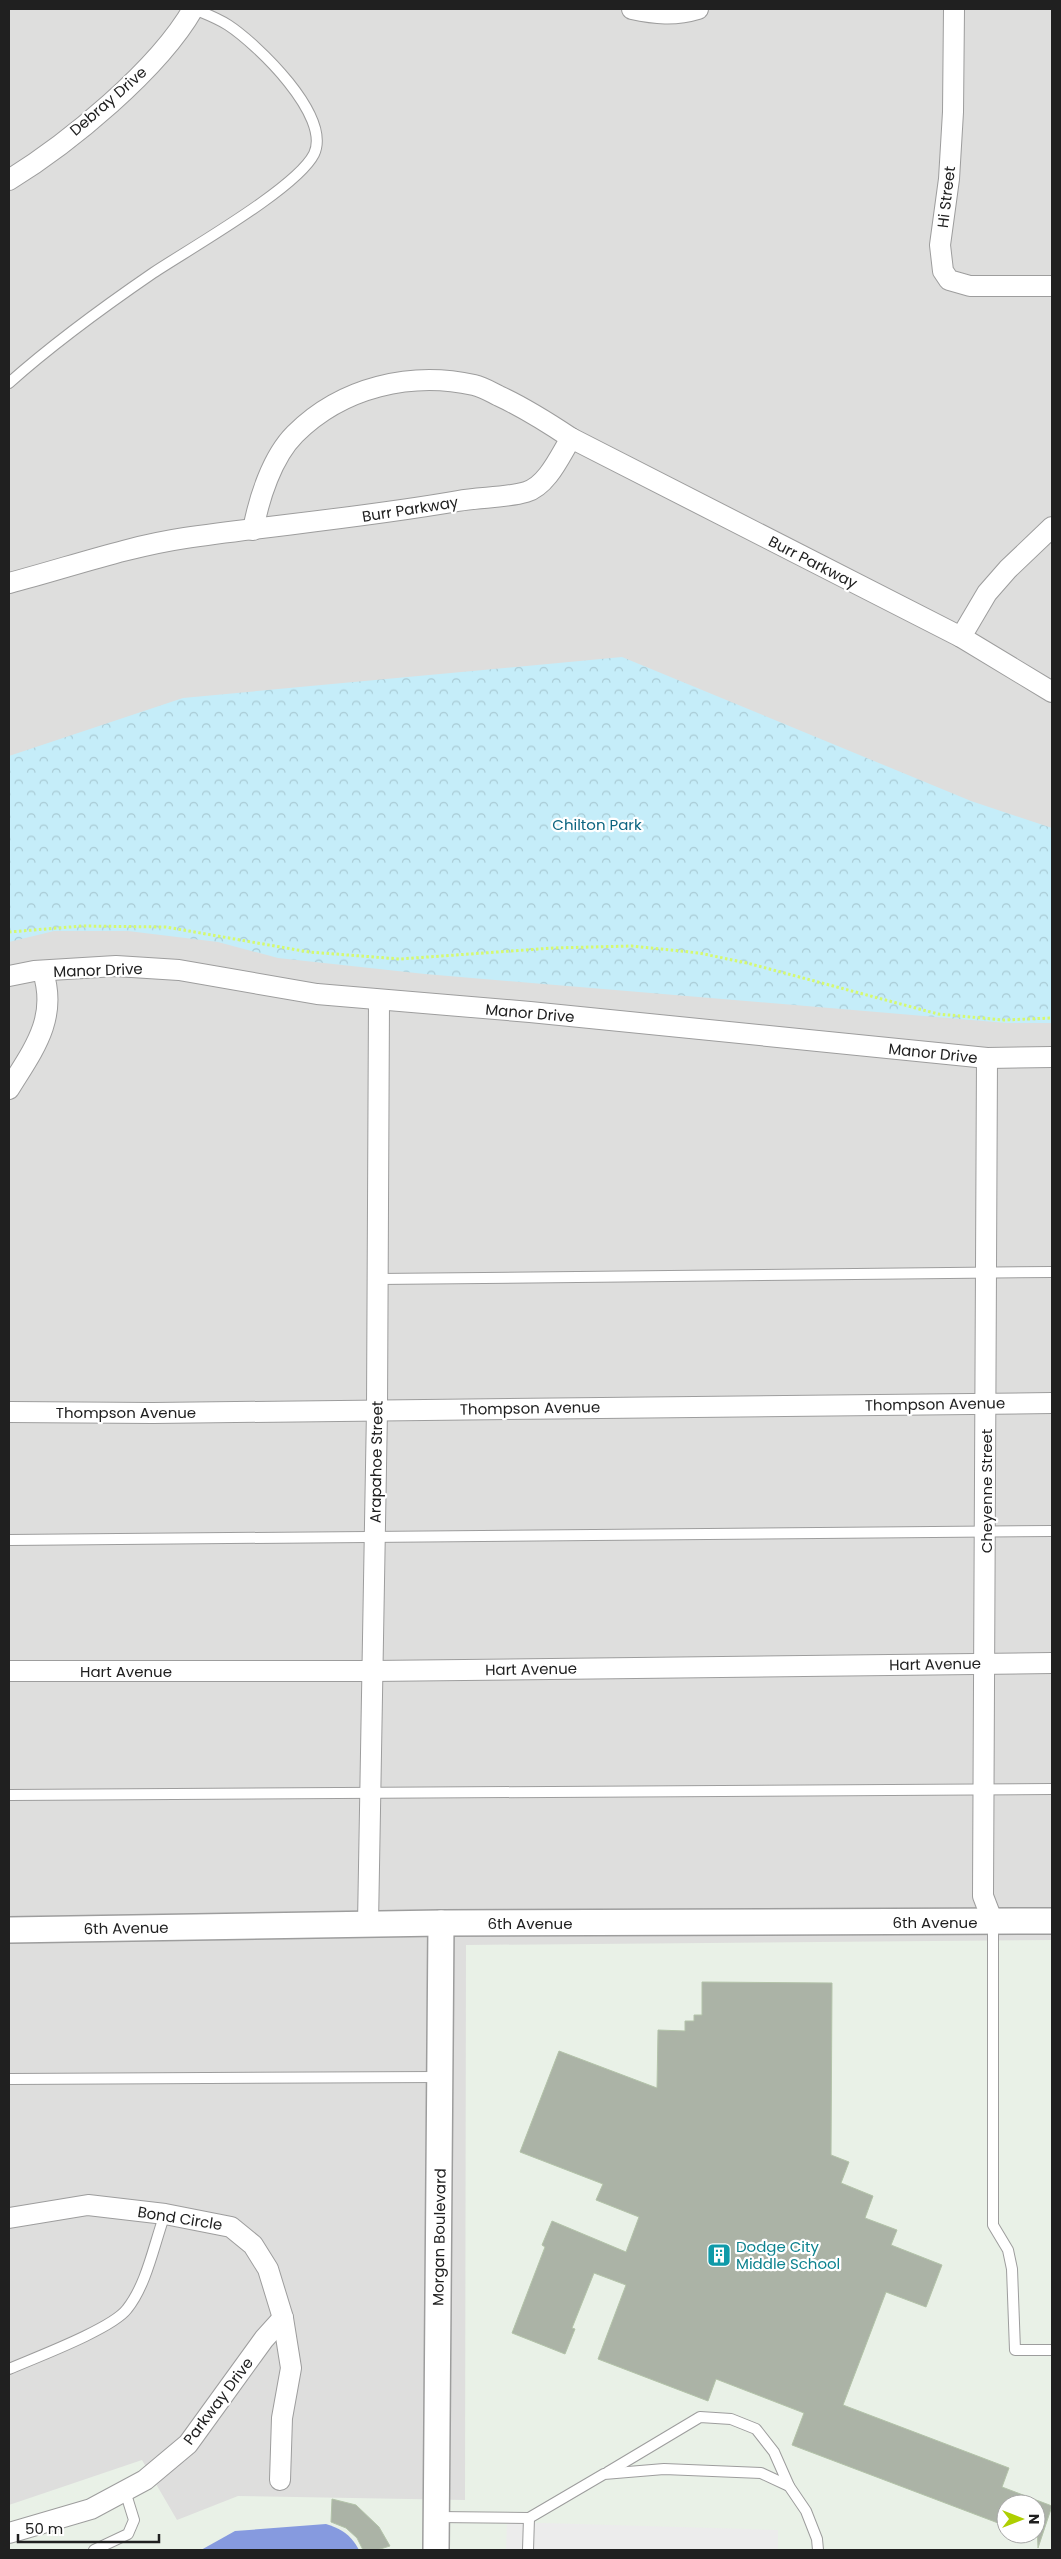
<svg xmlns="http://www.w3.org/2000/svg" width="1061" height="2559" viewBox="0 0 1061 2559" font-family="Poppins,sans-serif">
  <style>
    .residential { fill: #dededd }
    .park { fill: url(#park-crowns) }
    .pitch { fill: #869adf }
    .parking { fill: #ececec }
    .building { fill: #abb3a6; stroke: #b3c3a9 }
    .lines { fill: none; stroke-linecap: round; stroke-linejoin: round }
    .service-casing { stroke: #9d9d9d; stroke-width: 12 }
    .minor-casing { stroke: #9d9d9d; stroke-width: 22 }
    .tertiary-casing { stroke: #9d9d9d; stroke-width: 28 }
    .path { stroke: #d5f970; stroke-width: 3; stroke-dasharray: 2.5 2.5; stroke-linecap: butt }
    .service { stroke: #fff; stroke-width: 10 }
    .minor { stroke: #fff; stroke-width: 20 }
    .tertiary { stroke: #fff; stroke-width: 25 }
    .labels { text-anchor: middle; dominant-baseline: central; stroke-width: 4.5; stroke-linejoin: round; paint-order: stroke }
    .street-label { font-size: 15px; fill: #202020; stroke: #fff }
    .park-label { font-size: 15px; fill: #0c6480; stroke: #fff }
    .culture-label { font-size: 15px; fill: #0d838f; stroke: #fff; text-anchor: start }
  </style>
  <defs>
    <pattern id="park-crowns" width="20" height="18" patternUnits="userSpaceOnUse" patternTransform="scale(1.25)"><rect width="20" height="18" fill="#c5edf9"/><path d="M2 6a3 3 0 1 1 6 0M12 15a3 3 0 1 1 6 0" fill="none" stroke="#a9cbd5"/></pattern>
  </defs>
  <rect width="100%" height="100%" fill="#e9f1e7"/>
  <path class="residential" d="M9,9H1052V1940L466,1945L465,2500L238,2496L177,2520L142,2460L9,2505Z"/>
  <path class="park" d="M622,657L971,801L1052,828V1023H1007L425,974L278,958L218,942L128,931H54L9,942V756L183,698Z"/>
  <path class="pitch" d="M326,2524C342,2529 351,2535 359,2550H201L235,2531Z"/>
  <path class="parking" d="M507,2522L778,2530V2550H506Z"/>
  <g class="building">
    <path d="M702,1982L832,1983L831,2155L849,2162L841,2183L873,2196L865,2218L897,2230L891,2245L942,2265L926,2307L886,2292L843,2405L1009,2468L1002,2487L1052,2506L1038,2548L1036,2504H1006V2526L792,2445L804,2413L716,2379L708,2401L598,2359L626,2285L594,2273L572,2328L575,2329L565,2354L512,2333L545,2247L542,2245L552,2221L626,2252L639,2217L596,2200L603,2184L520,2152L559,2051L657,2088L658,2030L685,2031V2021H694V2015H702Z"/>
    <path d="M332,2499L356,2505L379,2527L390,2546L377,2550H363L357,2538L346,2528L331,2522Z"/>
  </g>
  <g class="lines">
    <g class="service-casing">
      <g id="service">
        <path d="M9,383C55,342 102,308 153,273C189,249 297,188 314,154C332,116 257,44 228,25C217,18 206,14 194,9"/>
        <path d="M378,1279L1052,1272"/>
        <path d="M9,1540L1052,1531"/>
        <path d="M9,1795L1052,1789"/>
        <path d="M993,1922V2225L1008,2250L1012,2269L1015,2350H1052"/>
        <path d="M9,2079L440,2077"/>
        <path d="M9,2369C34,2358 112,2329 127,2309C147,2284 154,2244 165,2214"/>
        <path d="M608,2472L700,2417L731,2419L756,2429L774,2452L789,2486"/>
        <path d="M437,2517L529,2518L604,2474L664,2469L761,2473L789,2486L806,2511L817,2539L818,2550"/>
        <path d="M94,2550L128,2534L134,2520L125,2491"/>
        <path d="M528,2550L529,2518"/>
      </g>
    </g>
    <g class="minor-casing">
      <g id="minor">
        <path d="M632,9C655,14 675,16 698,9"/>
        <path d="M954,9L953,112L949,179L940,245L943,271L949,280L970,286H1052"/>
        <path d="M9,180C69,143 158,70 193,9"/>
        <path d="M253,530C259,498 272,457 295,434C342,387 411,371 474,385C483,387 491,392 499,396C525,408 547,422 571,438L961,637L1052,692"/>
        <path d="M9,583C67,568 125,547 185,538C276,525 367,517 458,501C479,497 506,498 526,492C547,486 560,456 571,438"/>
        <path d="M961,637L987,593L1008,569L1052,527"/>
        <path d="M9,976L34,971L116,966L179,970L317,994L530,1012L987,1058L1052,1057"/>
        <path d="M987,1058L983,1896L993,1922"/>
        <path d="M9,1089C33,1050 58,1019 43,972"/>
        <path d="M9,1412L153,1413L1052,1403"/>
        <path d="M9,1671H372L1052,1663"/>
        <path d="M368,1924L377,1410L379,1000"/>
        <path d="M9,2218L88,2205L165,2214L231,2227L253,2245L268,2269L283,2318L291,2368L282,2418L280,2480"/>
        <path d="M9,2533L91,2509L145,2480L188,2444L264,2339L283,2318"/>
      </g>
    </g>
    <g class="tertiary-casing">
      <g id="tertiary">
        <path d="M9,1930L441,1923L1052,1921"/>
        <path d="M436,2550L441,1923"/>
      </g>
    </g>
    <path class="path" d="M9,932L82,926L166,927L309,952L400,959L553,948L632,946L699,953L747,963L938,1014L1004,1020L1052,1018"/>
    <use href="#service" class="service"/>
    <use href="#minor" class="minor"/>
    <use href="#tertiary" class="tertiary"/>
  </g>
  <defs>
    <g id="building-square" transform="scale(1.25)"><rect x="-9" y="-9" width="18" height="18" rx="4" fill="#0f9aa8" stroke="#fff"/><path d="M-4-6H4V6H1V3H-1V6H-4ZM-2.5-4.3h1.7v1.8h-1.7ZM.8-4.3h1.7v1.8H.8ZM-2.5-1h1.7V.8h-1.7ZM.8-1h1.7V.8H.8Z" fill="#fff"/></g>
  </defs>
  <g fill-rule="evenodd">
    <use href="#building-square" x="719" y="2255"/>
  </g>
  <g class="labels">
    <g class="street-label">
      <text transform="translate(108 101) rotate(-41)">Debray Drive</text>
      <text transform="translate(946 197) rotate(-83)">Hi Street</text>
      <text transform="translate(410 509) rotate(-9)">Burr Parkway</text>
      <text transform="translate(813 562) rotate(27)">Burr Parkway</text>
      <text transform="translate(98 970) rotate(-2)">Manor Drive</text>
      <text transform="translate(530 1013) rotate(5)">Manor Drive</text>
      <text transform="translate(933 1053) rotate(6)">Manor Drive</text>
      <text transform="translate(935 1404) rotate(-1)">Thompson Avenue</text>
      <text transform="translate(530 1408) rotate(-1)">Thompson Avenue</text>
      <text x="126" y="1412">Thompson Avenue</text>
      <text transform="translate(376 1462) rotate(-89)">Arapahoe Street</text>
      <text transform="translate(986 1491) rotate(-90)">Cheyenne Street</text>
      <text transform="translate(935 1664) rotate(-1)">Hart Avenue</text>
      <text transform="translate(531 1669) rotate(-1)">Hart Avenue</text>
      <text x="126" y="1671">Hart Avenue</text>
      <text x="935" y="1922">6th Avenue</text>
      <text x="530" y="1923">6th Avenue</text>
      <text transform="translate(126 1928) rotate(-1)">6th Avenue</text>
      <text transform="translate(180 2218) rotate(9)">Bond Circle</text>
      <text transform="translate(439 2237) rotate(-89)">Morgan Boulevard</text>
      <text transform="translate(218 2401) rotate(-53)">Parkway Drive</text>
    </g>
    <g class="park-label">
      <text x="597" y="824">Chilton Park</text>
    </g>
    <g class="culture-label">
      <text x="736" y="2246">Dodge City<tspan x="736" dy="17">Middle School</tspan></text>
    </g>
  </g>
  <rect width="1061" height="2559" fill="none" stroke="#202020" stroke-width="20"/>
  <g transform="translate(1021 2519) rotate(90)"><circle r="24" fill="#ffffff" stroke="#a6a6a6"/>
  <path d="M0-4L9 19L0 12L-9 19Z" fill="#aecf01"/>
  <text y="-8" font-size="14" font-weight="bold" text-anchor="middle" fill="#202020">N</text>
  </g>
  <path d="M18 2534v8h141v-8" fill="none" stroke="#202020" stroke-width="2.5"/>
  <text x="25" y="2534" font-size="15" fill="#202020" stroke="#ffffff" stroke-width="4" paint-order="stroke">50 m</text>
</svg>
